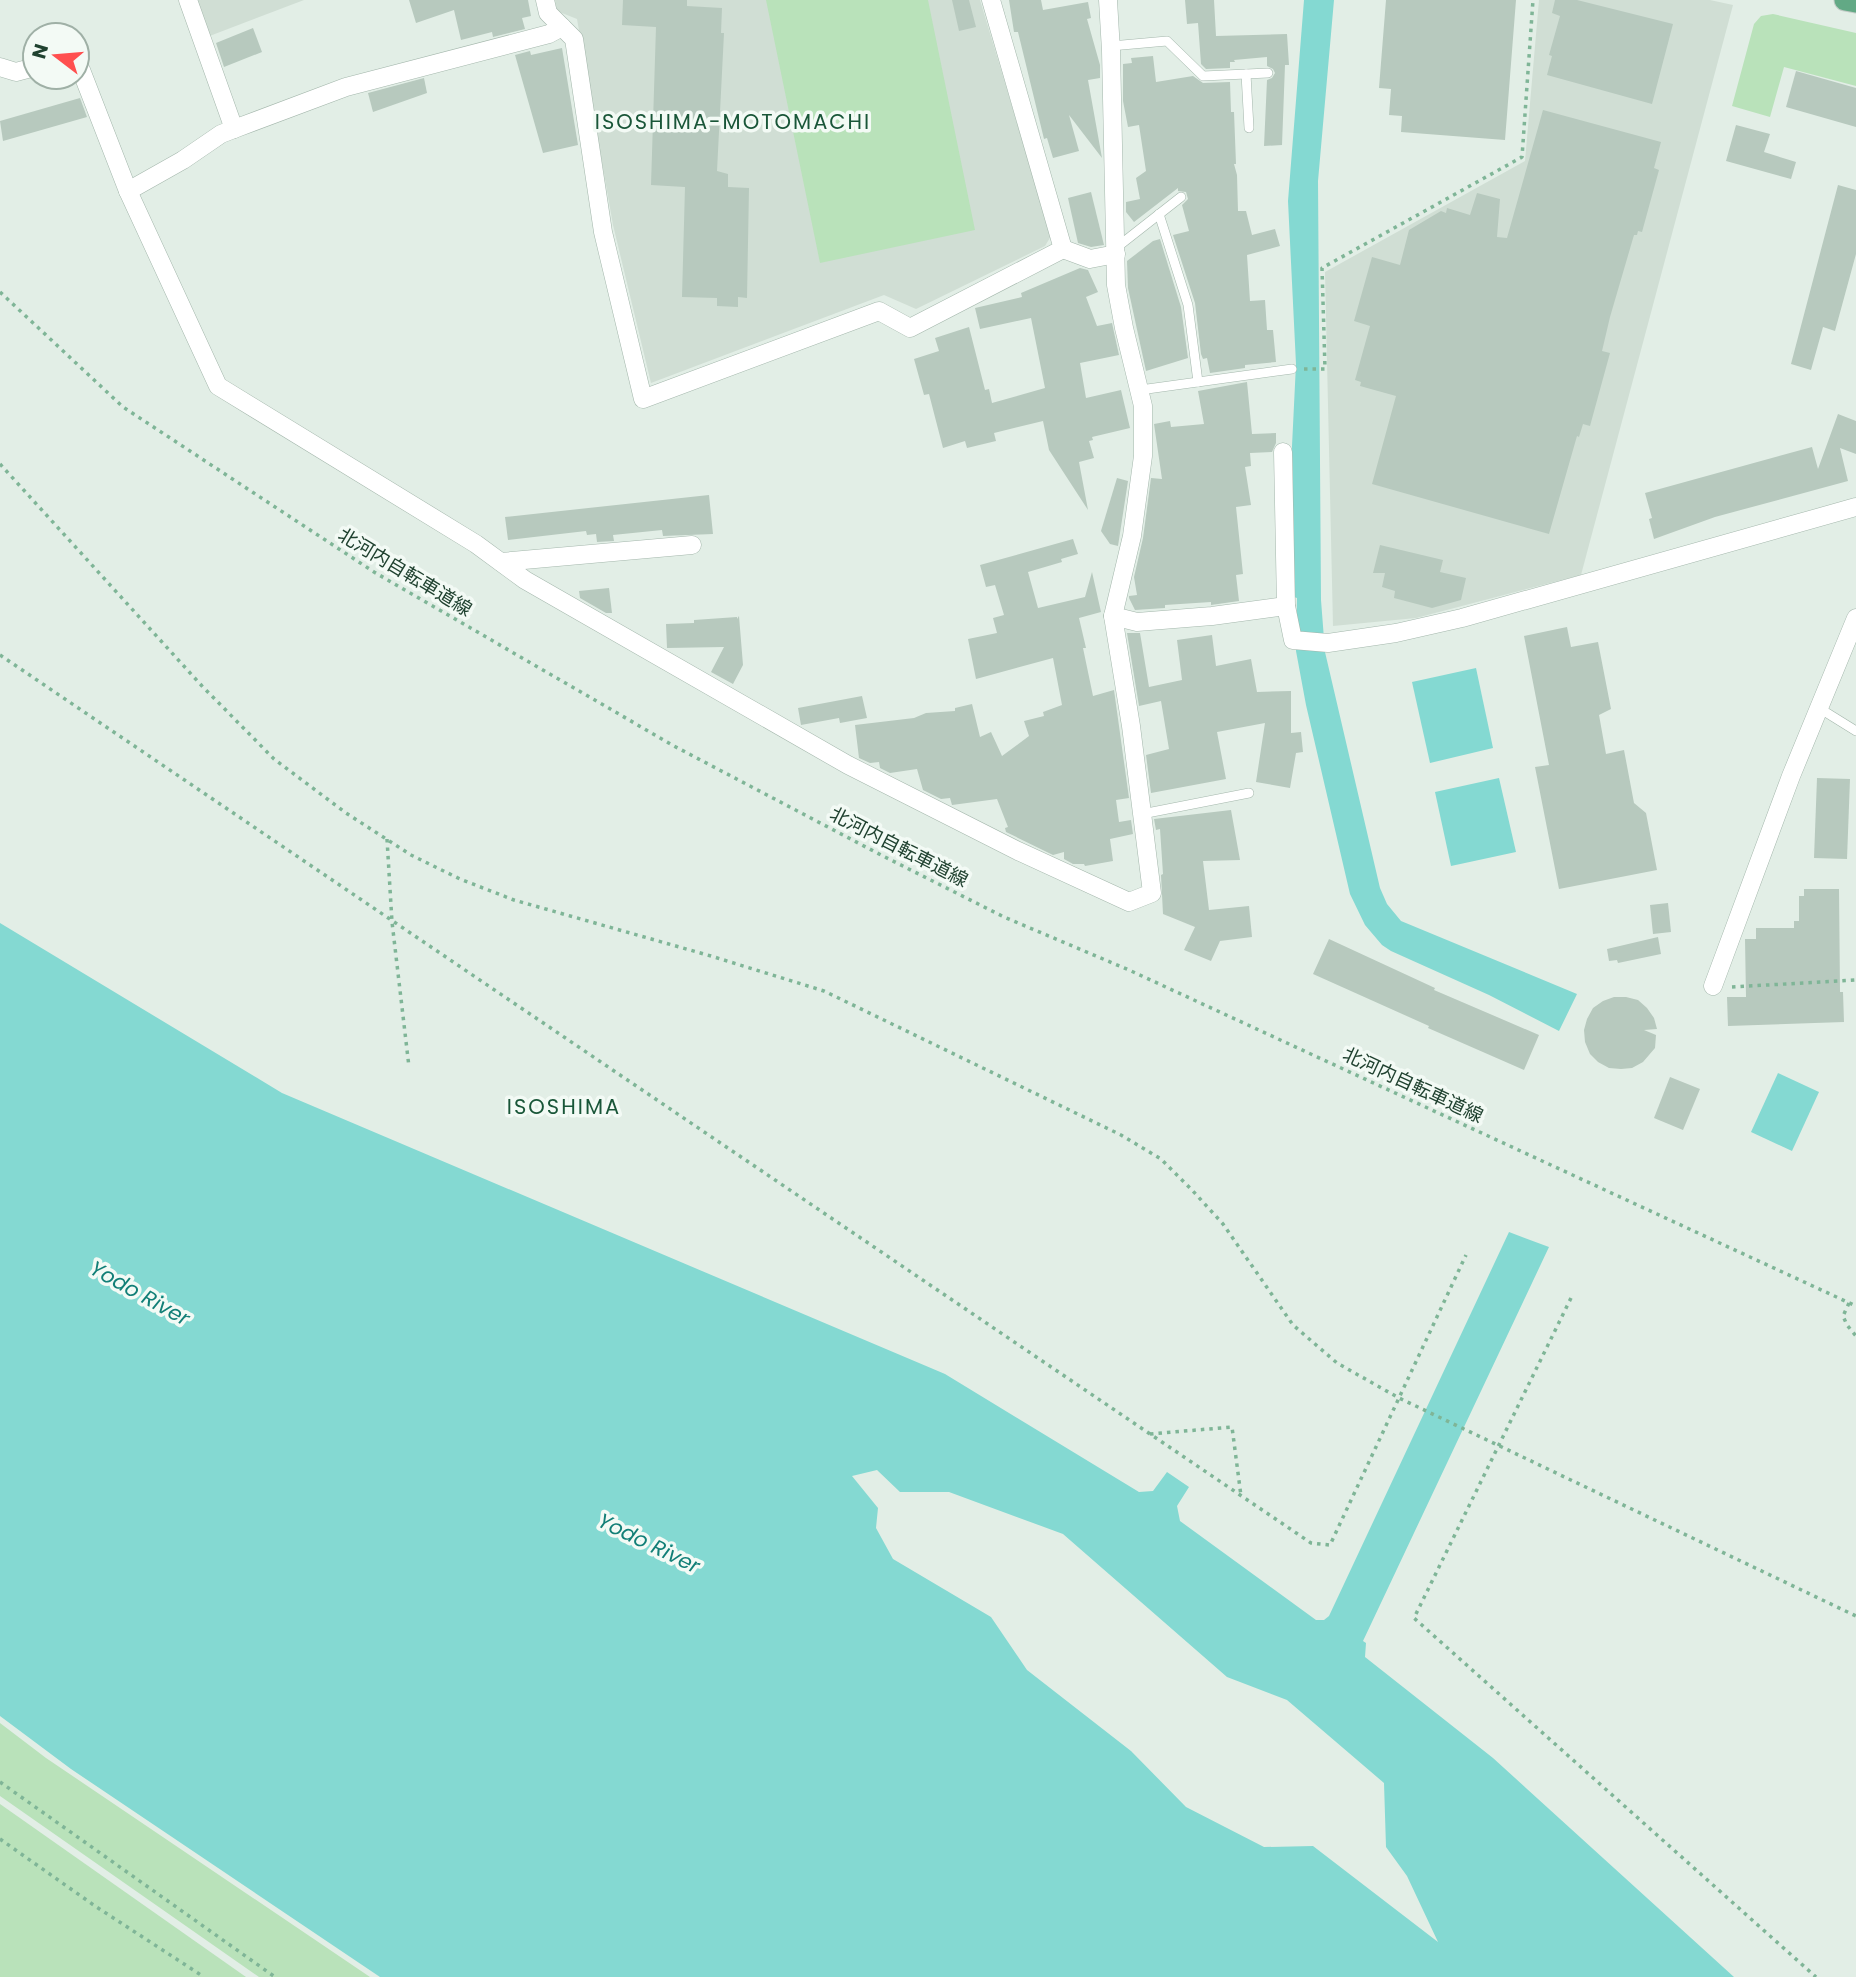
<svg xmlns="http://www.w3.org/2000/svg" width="1856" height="1977" viewBox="0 0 1856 1977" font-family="Poppins,'Noto Sans JP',sans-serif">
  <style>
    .built { fill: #d0ded4 }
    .green { fill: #b9e2ba }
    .water { fill: #84d9d2; fill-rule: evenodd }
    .building { fill: #b7c9be }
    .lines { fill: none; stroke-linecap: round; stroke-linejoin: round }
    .lane-casing { stroke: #a4b7ac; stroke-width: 10 }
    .street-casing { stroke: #a4b7ac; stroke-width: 19 }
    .primary-casing { stroke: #c1cac5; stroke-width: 23 }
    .path { stroke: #7fb597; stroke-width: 3.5; stroke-dasharray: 3.5 5; stroke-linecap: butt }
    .lane { stroke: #fff; stroke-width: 9 }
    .street { stroke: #fff; stroke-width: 18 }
    .primary { stroke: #62a985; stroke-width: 21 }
    .labels { text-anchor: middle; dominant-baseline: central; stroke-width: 7; stroke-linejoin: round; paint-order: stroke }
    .street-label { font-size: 19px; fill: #204230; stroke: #f3faf5 }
    .neighbourhood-label { font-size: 21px; letter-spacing: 2px; fill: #195638; stroke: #f3faf5 }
    .water-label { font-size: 21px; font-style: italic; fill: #127f77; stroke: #f3faf5 }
  </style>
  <rect width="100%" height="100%" fill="#e2eee6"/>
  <g class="built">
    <path d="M192,0H304L207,37Z"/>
    <path d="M555,0H980L1051,236L1045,246L916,309L884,295L651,383L613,225L577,19L557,11Z"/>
    <path d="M1539,0H1710L1733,5L1581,575L1416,618L1333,626L1325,272L1525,161Z"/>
  </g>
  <g class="green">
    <path d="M766,0H928L975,230L820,263Z"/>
    <path d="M1773,14L1856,33V86L1784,67L1770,117L1732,106L1754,24L1761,16Z"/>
    <path d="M0,1723L46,1758L370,1977H259L0,1796Z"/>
    <path d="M0,1804L246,1977H0Z"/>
  </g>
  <g class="water">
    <path d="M1304,0H1334L1318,181L1321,600L1325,652L1380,888L1387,904L1401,921L1577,994L1559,1031L1489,995L1391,951L1382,945L1365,925L1350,894L1306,705L1296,651L1297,598L1294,597L1292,446L1296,364L1288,201Z"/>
    <path d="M1476,668L1493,748L1430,763L1412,682Z"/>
    <path d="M1499,778L1516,852L1451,866L1435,792Z"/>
    <path d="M0,923L282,1093L945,1374L1139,1492L1153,1491L1167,1472L1189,1487L1177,1506L1180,1521L1316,1620H1324L1329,1616L1509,1232L1549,1247L1363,1641L1366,1643L1365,1657L1493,1758L1734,1977H380L71,1769L0,1716ZM877,1470L900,1492H949L1063,1534L1227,1677L1287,1700L1384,1783L1386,1847L1407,1876L1438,1942L1313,1846L1264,1847L1186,1807L1131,1751L1027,1670L991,1617L893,1559L876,1528L878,1508L852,1476Z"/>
    <path d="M1778,1073L1819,1092L1792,1151L1751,1132Z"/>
  </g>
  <g class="building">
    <path d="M409,0H528L531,16L522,18L525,29L493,37L492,32L461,40L454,10L416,23Z"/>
    <path d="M623,0H687V6L722,8L721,33H724L717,171L728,174V187L749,188L747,298L738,297V307L717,306V298L682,297L685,187L651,185L656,27L622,25Z"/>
    <path d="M952,0H969L976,27L959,31Z"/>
    <path d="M1009,0H1041L1043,10L1088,2L1091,18L1087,19L1100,65V78L1088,80L1102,158L1069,115L1079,151L1053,158L1047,138L1044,139L1018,32H1014Z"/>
    <path d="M1185,0H1214L1216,36L1287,34L1289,65H1285L1282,145L1264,146L1267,80L1272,78L1275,73L1273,69L1267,66V57L1234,60L1235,62H1230V68L1206,69L1201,64L1198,23L1187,24Z"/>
    <path d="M1386,0H1516L1505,140L1401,132L1402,116L1389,115L1391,89L1379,88Z"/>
    <path d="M1555,0H1577L1673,24L1652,104L1547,75L1552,56L1549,55L1560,16L1552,13Z"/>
    <path d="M253,28L262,52L224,67L216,43Z"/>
    <path d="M562,48L578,145L543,153L515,55L530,51L531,55Z"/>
    <path d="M1153,56L1156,82L1193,76L1203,83L1230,82L1231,112H1234L1236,164H1234L1237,175L1238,211H1246L1252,235L1275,229L1280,246L1247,255L1250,301L1265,300L1267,330H1273L1276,362L1245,365V368L1210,373L1207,358L1203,359L1201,354L1195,303L1173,235L1189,231L1182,205L1188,199L1186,192L1178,191V188L1134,222L1126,212V202L1140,199L1136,178L1146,171L1139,125L1128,127L1123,101V64L1132,63L1131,58Z"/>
    <path d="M1796,71L1856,88V127L1786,107Z"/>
    <path d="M424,78L427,93L373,112L368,93Z"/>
    <path d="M80,98L87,117L3,141L0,121Z"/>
    <path d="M1543,110L1661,142L1654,168L1659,170L1642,232L1638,231L1637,235H1634L1610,317L1602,351L1610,353L1590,426L1583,424L1579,437L1577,436L1549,534L1372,484L1396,396L1360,386L1361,382L1355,380L1370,326L1354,321L1372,257L1400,265L1409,230L1441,211L1446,213L1447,208L1470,215L1477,193L1500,199L1497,237L1507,238Z"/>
    <path d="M1736,125L1770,134L1764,152L1796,162L1791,179L1726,161Z"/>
    <path d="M1838,185L1856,190V254L1835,331L1823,327L1811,370L1791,364Z"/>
    <path d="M1091,192L1104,245L1091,247L1078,243L1068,198Z"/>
    <path d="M1160,239L1181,307L1188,358L1146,371L1128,288L1127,261L1153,241Z"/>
    <path d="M1080,268L1088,270L1098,292L1086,297L1097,326L1112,323L1119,355L1080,363L1086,398L1121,390L1130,428L1092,437L1093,440L1089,441L1094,458L1079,462L1088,510L1049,450L1043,421L994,433L996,441L967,448L965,441L943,448L929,394L924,395L914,359L939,351L935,338L969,327L985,390L989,389L992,403L1045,388L1031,318L980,329L975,308L1022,297L1021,293Z"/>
    <path d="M1247,382L1252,434L1276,433V443L1272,452L1250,453L1251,466L1245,467L1251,505L1236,507L1243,574L1236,575L1239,601L1211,605V602L1165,605V608L1135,610L1129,598V596L1137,595L1134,577L1143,538L1151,478L1162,479L1154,424L1170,421L1171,427L1204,424L1198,391Z"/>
    <path d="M1838,414L1856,421V454L1840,448L1848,481L1715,517L1654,539L1649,519L1652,518L1645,493L1812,447L1818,469Z"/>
    <path d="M1117,478L1128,481L1118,546L1110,544L1101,531Z"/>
    <path d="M709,495L713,534L663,536L662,530L613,535L614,541L597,542L596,534L587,535L586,531L508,540L505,517Z"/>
    <path d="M1073,539L1078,554L1061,559L1062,562L1028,572L1038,608L1085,597L1092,572L1101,612L1079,618L1086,648H1083L1093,696L1114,690L1129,798L1116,800L1119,822L1131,820L1133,834L1110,839L1113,861L1085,866L1084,864H1073L1064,859V852L1053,855L1006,832L1005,828L1008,827L997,799L952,805L950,798L941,799L923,790L917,769L890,773L880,768L879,762L870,763L859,758L855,725L914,718L926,713L955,711V708L972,704L980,737L991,732L1002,756L1029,736L1024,721L1044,716L1043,712L1062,705L1053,658L976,679L968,639L997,633L993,618L1004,615L995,585L986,587L980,565Z"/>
    <path d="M1380,545L1443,560L1440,572L1466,578L1461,600L1432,608L1394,598L1395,591L1382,587L1385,573H1373Z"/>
    <path d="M609,588L612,613H606L580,598L579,591Z"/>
    <path d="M739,616L743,665L733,684L711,672L724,647L667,648L666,624L694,623V620L737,617V619Z"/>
    <path d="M1567,627L1571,647L1598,642L1611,709L1599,715L1606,754L1624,750L1634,803L1646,813L1657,870L1559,889L1535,767L1549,765L1524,636Z"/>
    <path d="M1127,633H1140L1149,687L1182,680L1177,640L1212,635L1216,666L1251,659L1257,692L1291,691V733L1301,732L1303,752L1296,753L1290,788L1256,782L1265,723L1217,732L1226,779L1151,793L1146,755L1169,749L1161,701L1139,706Z"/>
    <path d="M862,696L867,718L840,723L839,718L801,725L798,708Z"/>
    <path d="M1817,778L1850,779L1847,859L1814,858Z"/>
    <path d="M1231,810L1240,860L1203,861L1209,910L1249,906L1252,937L1220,941L1211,961L1184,950L1195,927L1163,914L1161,875L1163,874L1160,829L1156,830L1154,819Z"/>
    <path d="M1804,889H1839L1840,992H1843L1844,1022L1728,1026L1727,997H1746L1745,939H1756V928H1794V921H1799V896H1804Z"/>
    <path d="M1668,903L1671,932L1653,934L1650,905Z"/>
    <path d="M1658,937L1661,954L1618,963L1617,960L1609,961L1607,949Z"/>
    <path d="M1329,939L1435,988L1434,990L1539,1035L1524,1070L1428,1028L1429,1026L1313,974Z"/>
    <path d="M1614,997H1626L1638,1000L1647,1008L1654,1018L1657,1029L1644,1030L1656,1035L1655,1048L1643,1062L1632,1068L1621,1069L1609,1068L1598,1062L1590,1054L1585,1042L1584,1030L1587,1019L1593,1008L1603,1001Z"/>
    <path d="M1670,1077L1700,1089L1683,1130L1654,1118Z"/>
  </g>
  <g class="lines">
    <g class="lane-casing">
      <g id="lane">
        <path d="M1111,46L1167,41L1203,76L1268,73"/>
        <path d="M1246,74L1249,128"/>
        <path d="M1159,214L1188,305L1198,382"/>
        <path d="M1116,248L1181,197"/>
        <path d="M1140,390L1292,369"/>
        <path d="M1819,708L1856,731"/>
        <path d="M1142,814L1249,793"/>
      </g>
    </g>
    <g class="street-casing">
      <g id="street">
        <path d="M188,0L234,129"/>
        <path d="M545,0L548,13L574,39L603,232L643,399L879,311L910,328L1063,249L991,0"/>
        <path d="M0,67L16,72L35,67"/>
        <path d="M77,67L81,70L128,191L218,386L476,544L525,580L848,765L1018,851L1129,902L1152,893L1131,726L1113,616L1132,536L1143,456V406L1124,328L1116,285L1111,51L1108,0"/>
        <path d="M128,191L183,160L221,134L234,129L346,87L549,34L562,27"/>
        <path d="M1063,249L1090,259L1116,254"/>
        <path d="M1283,452L1286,606L1293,640L1328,643L1396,633L1462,618L1856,507"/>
        <path d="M501,562L692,545"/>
        <path d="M1113,616L1137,622L1212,616L1286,606"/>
        <path d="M1713,986L1791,776L1856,618"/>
      </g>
    </g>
    <g class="primary-casing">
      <path id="primary" d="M1845,0L1856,2"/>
    </g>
    <g class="path">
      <path d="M0,292L123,407L374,572L674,746L881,855L1004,917L1129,970L1856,1306"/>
      <path d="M1304,369H1325L1322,268L1522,157L1533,0"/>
      <path d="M0,464L202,686L274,759L346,813L411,855L460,879L514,900L711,956L824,991L1121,1135L1161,1159L1192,1190L1223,1224L1293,1325L1337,1363L1399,1398L1856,1616"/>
      <path d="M0,655L1311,1543L1330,1545L1466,1255"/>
      <path d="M387,839L392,922L409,1067"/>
      <path d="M1732,987L1856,980"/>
      <path d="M1571,1298L1414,1618L1816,1977"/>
      <path d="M1849,1303L1843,1316L1847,1325L1856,1336"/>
      <path d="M1150,1434L1232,1427L1241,1496"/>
      <path d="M0,1782L275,1977"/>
      <path d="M0,1839L95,1906L204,1977"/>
    </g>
    <use href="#lane" class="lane"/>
    <use href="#street" class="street"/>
    <use href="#primary" class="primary"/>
  </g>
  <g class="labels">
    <g class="street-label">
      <text transform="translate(405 572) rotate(31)">北河内自転車道線</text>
      <text transform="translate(899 847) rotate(27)">北河内自転車道線</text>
      <text transform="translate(1413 1085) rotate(25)">北河内自転車道線</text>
    </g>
    <g class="neighbourhood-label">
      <text x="733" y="121">ISOSHIMA-MOTOMACHI</text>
      <text x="564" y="1106">ISOSHIMA</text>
    </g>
    <g class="water-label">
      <text transform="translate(140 1293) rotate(29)">Yodo River</text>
      <text transform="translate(649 1543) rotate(26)">Yodo River</text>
    </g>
  </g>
  <g transform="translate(56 56) rotate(286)"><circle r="33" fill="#f3faf5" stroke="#9fb0a6" stroke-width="2"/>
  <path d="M0-5L12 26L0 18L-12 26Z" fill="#ff4f4f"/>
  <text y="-10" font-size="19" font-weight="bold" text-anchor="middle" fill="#204230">N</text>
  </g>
</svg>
